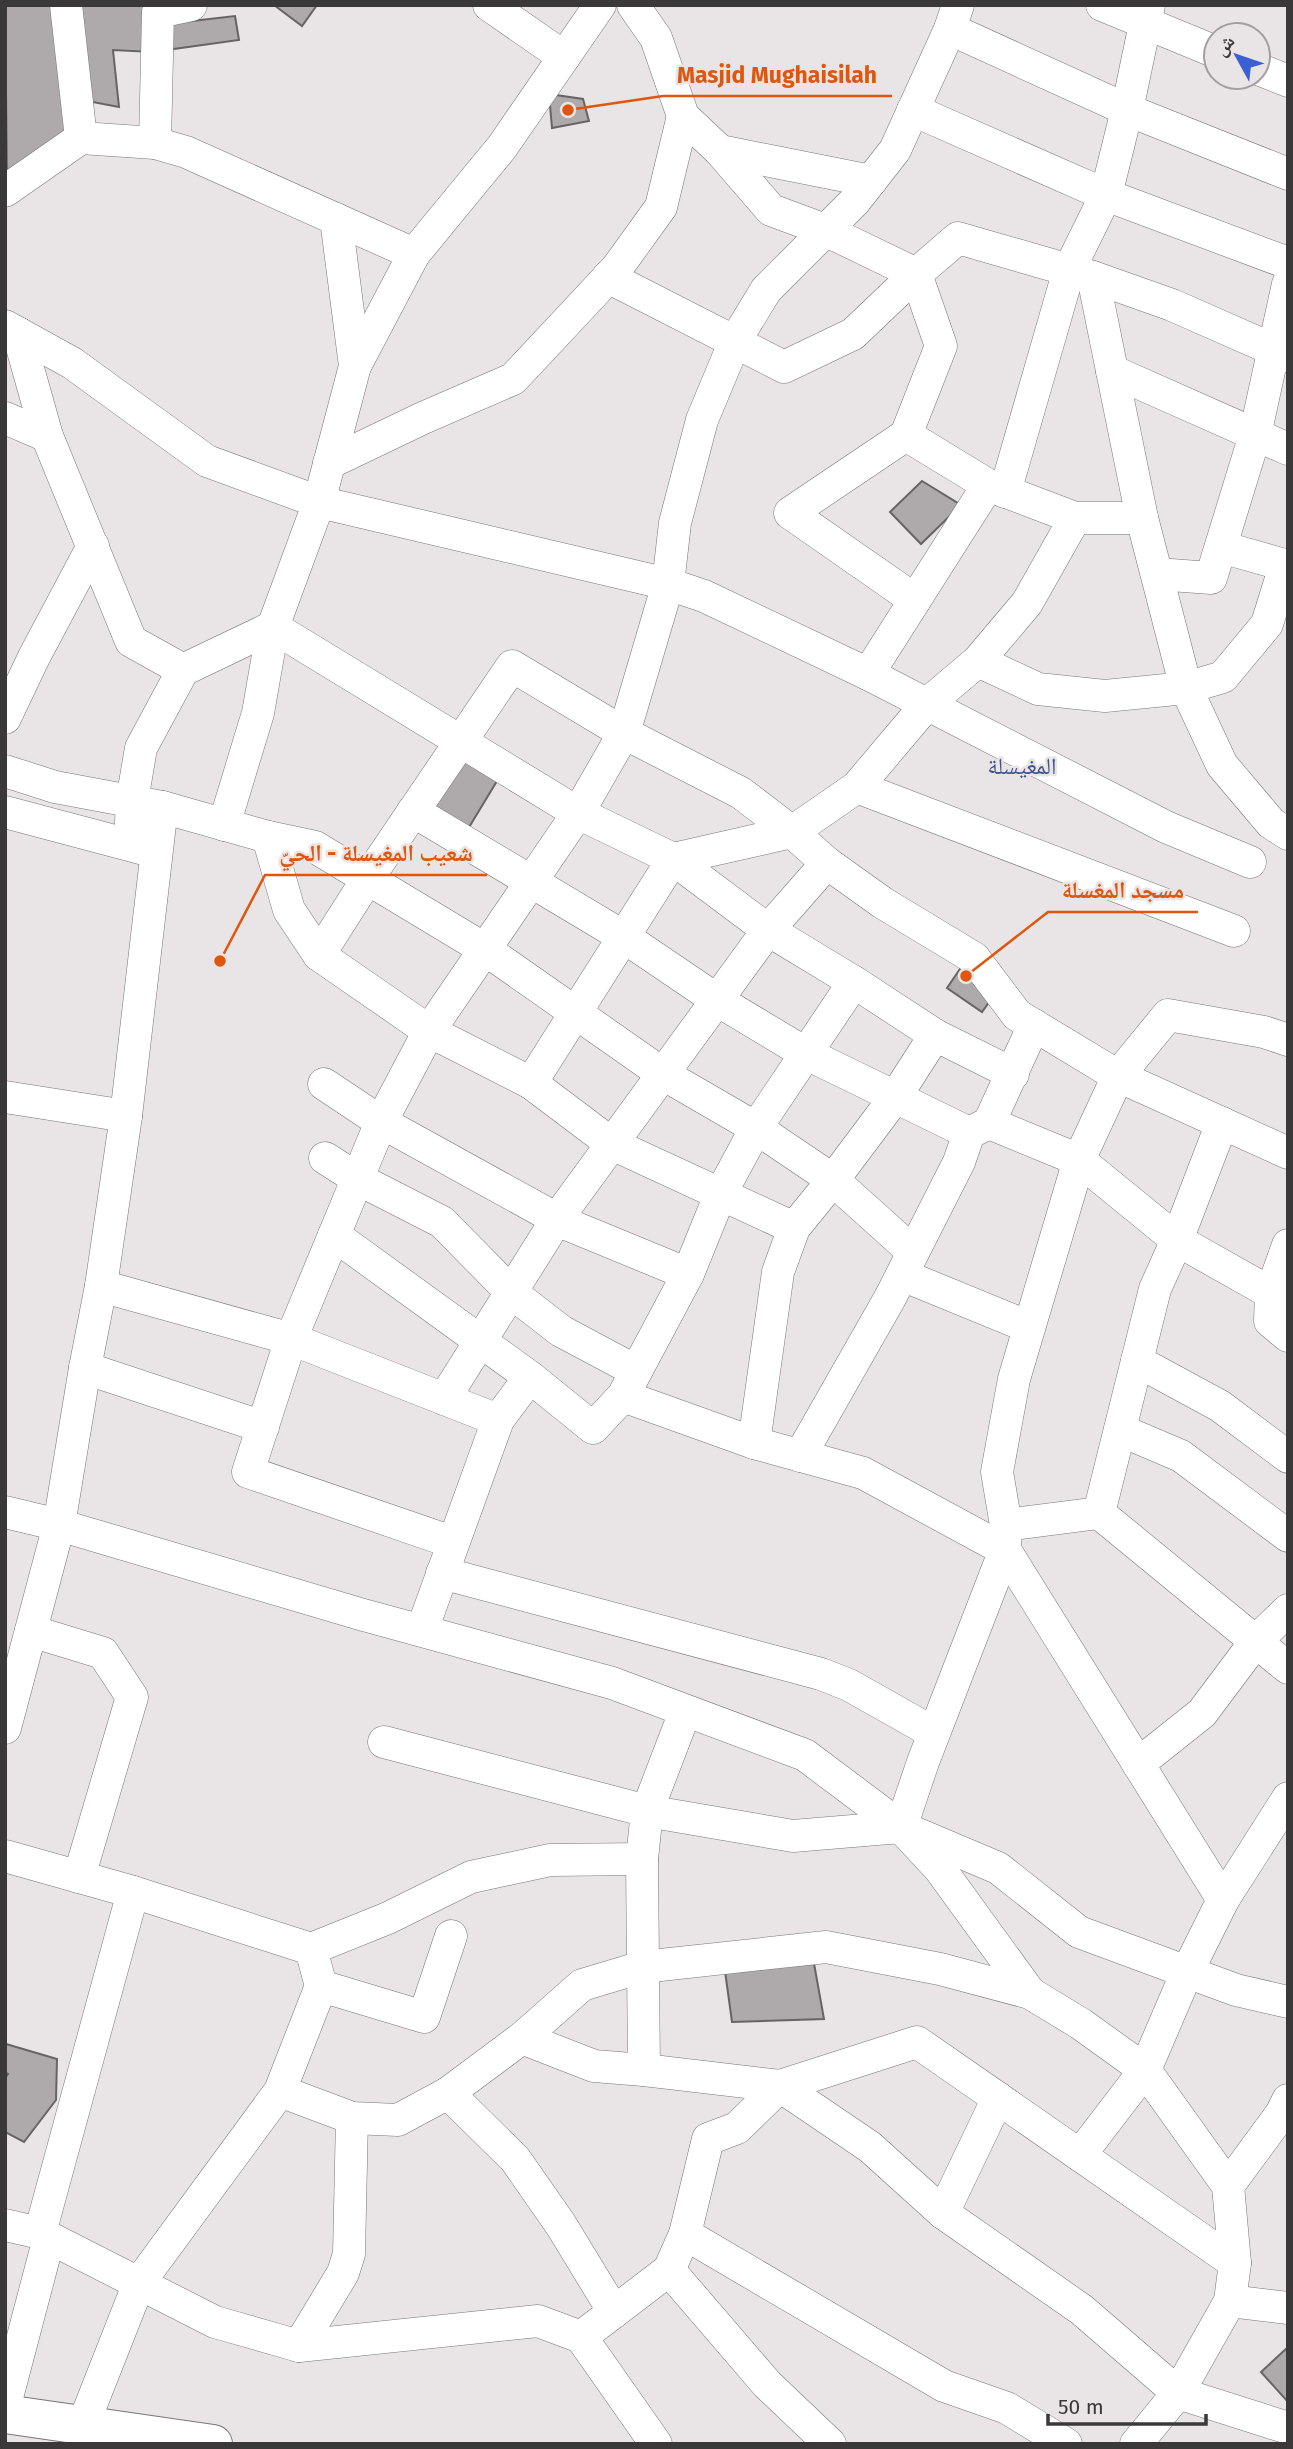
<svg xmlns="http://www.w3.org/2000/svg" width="1293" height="2449" viewBox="0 0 1293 2449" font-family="'Fira Sans','Noto Naskh Arabic',sans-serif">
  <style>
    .building { fill: #aeaaac; stroke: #676466; stroke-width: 2 }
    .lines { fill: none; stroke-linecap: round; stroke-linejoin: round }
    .minor-casing { stroke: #7a7677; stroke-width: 33 }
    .major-casing { stroke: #7a7677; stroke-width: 40 }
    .minor { stroke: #fff; stroke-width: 32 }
    .major { stroke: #fff; stroke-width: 38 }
    .labels { text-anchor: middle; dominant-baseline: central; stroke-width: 5; stroke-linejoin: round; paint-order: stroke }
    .neighbourhood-label { font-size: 23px; fill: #3e548f; stroke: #e9e4e5 }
    .leader { fill: none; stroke: #df570e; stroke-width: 2.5 }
    .callout-dot { fill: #df570e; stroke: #e9e4e5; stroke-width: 2.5 }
    .callout-label { font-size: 23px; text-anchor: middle; font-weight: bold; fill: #df570e; stroke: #e9e4e5; stroke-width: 5; stroke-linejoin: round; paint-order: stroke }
  </style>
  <rect width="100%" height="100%" fill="#e9e4e5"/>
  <g class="building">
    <path d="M5,5H59L70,139L7,182Z"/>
    <path d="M77,5H146L152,52L113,50L119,107L82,100Z"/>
    <path d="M274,5H317L302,26Z"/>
    <path d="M235,16L239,40L166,50V24Z"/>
    <path d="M549,94L583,99L589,121L552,128Z"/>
    <path d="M922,481L961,505L921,544L890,512Z"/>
    <path d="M462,753L500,776L468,829L428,809Z"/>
    <path d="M964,963L994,995L982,1012L947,988Z"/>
    <path d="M813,1958L824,2019L732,2022L725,1971Z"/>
    <path d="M6,2044L57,2059L56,2100L24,2142L5,2132V2078L8,2074L5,2072Z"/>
    <path d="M1288,2347V2402L1261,2372Z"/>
  </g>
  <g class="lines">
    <g class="minor-casing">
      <g id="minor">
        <path d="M66,5L81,138"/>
        <path d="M489,5L564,57"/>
        <path d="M633,5L656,38L683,116L720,151L871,181"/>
        <path d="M1102,5L1216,52"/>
        <path d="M950,29L1130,111L1288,174"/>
        <path d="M1258,69L1288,81"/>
        <path d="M913,110L1106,195L1288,263"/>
        <path d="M155,143L186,152L414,254"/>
        <path d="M720,151L771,210L825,230L916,274L941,346L906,435"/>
        <path d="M5,191L81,138L155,143L158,12L191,5"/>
        <path d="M608,277L784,367L853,334L916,274L958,238L1093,277L1172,305L1288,356"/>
        <path d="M1093,277L1142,518L1186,688L1222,765L1271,823L1288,834"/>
        <path d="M5,326L72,363L207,461L319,502L668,584L704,596L868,674L1166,827L1250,862"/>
        <path d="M18,333L47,436L131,641L183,670L273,627L578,813L673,859L768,930L854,982L935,1035L1013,1074"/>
        <path d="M355,366L414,254L502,147L600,5"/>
        <path d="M1112,371L1288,449"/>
        <path d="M5,418L47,436"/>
        <path d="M329,463L423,418L513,379L617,268L661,207L683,116"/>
        <path d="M1005,492L1069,270L1106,195L1127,110L1149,5"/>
        <path d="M1221,547L1288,566"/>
        <path d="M1157,574L1211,578L1255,435L1288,284"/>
        <path d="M915,600L790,513L906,435L988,485L1075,518H1142"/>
        <path d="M978,661L1038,689L1105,696L1186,688L1223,677L1267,624L1285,566"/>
        <path d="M868,674L988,485"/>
        <path d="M5,718L34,657L93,546"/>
        <path d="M5,771L55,787L162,807L268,837L315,847L486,950L663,1074L756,1128L833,1180L913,1252"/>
        <path d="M857,787L1234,931"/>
        <path d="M413,811L624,937L717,1000L805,1053L969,1133"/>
        <path d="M5,812L148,850"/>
        <path d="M224,825L258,713L273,627L319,502L355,366L336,219"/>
        <path d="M268,837L289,910L319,955L429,1031L531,1083L612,1144L794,1228"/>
        <path d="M130,844L132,801L141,748L183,670"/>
        <path d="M319,955L368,878L512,666L624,733L741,793L792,832L827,863L883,903L974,958L1017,1015L1118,1076L1288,1153"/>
        <path d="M531,1083L673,859L792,832L857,787L927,704L978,661L1027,603L1075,518"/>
        <path d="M324,1084L381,1122L564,1223L688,1274"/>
        <path d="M5,1097L126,1116"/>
        <path d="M989,1123L1079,1160L1177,1240L1271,1293"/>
        <path d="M325,1158L358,1179L442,1222L512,1293L561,1331L636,1371"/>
        <path d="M334,1235L530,1377L593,1428L623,1396L688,1274L720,1195L756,1128L854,982"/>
        <path d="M1288,1245L1271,1293L1270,1321L1288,1336"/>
        <path d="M902,1275L1029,1327"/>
        <path d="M101,1286L291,1339L498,1420"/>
        <path d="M1137,1361L1220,1406L1288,1457"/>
        <path d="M85,1368L263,1427"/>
        <path d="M623,1396L754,1443L863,1473L1005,1550L1223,1900"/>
        <path d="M444,1399L557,1219L768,930L827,863"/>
        <path d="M1120,1430L1181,1456L1288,1536"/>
        <path d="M754,1443L778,1272L794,1228L833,1180L896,1096L935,1035"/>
        <path d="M800,1456L890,1298L959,1162L969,1133L989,1123L1034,1025"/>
        <path d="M5,1512L59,1525L360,1614L612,1683L805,1755L901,1827L940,1869L1030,1993"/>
        <path d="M1099,1513L1155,1289L1177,1240L1222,1123"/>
        <path d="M1006,1525L1099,1513L1288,1668"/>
        <path d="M452,1542L248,1472L291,1339L381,1122L429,1031L578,813L624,733L668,584L675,523L702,420L735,341L766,290L855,201L895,150L950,29L958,5"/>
        <path d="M442,1573L821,1674L849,1685L934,1733"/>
        <path d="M422,1630L498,1420L530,1377"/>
        <path d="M31,1631L103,1653L132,1697L79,1877"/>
        <path d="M5,1728L59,1525L85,1368L101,1286L126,1116L162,807"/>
        <path d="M384,1742L647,1811L793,1836L901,1827L998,1868L1079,1932L1236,1990L1288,2002"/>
        <path d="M1138,1764L1202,1713L1256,1641L1288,1610"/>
        <path d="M901,1827L923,1762L1005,1550L1006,1525L997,1472L1014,1379L1079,1160L1118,1076L1168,1015L1264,1032L1288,1040"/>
        <path d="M5,1856L133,1892L311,1949L321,1986L280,2091L139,2283L83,2425"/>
        <path d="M311,1949L388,1918L471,1877L550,1860L642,1859"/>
        <path d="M321,1986L424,2017L451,1936"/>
        <path d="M522,2038L594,2066L644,2070L780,2086L870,2147L943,2213L1082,2310L1178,2393L1288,2428"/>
        <path d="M644,2070L642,1859L647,1811L685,1712"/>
        <path d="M280,2091L352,2118L398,2120L448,2093L522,2038L582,1985L642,1967L826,1947L940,1969L1030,1993L1081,2024L1145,2070L1228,2186L1235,2263L1230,2301L1178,2393L1136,2444"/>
        <path d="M448,2093L515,2159L561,2225L614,2312"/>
        <path d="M1080,2155L1145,2070L1187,1972L1223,1900L1288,1798"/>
        <path d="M1228,2186L1281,2114L1288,2100"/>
        <path d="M943,2213L998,2098"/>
        <path d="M5,2225L40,2233L215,2322L299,2346L538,2321L581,2337L656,2444"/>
        <path d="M40,2233L133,1892"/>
        <path d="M685,2234L944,2386L1007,2408L1066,2444"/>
        <path d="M669,2270L767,2384L830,2444"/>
        <path d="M1230,2301L1288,2308"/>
        <path d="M581,2337L669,2270L685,2234L708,2139L737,2128L780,2086L917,2042L1235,2263"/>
        <path d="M299,2346L343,2273L349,2254L352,2118"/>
        <path d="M5,2405L49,2238"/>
      </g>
    </g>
    <g class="major-casing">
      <path id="major" d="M5,2414L213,2444"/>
    </g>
    <use href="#minor" class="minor"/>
    <use href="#major" class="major"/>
  </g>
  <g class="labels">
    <g class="neighbourhood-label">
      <text x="1022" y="766">المغيسلة</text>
    </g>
  </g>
  <path class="leader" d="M568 110L663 96H892M220 961L265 875H487M966 976L1048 912H1198"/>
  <g class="callout-dot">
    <circle cx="568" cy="110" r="7"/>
    <circle cx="220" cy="961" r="7"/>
    <circle cx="966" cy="976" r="7"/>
  </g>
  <g class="callout-label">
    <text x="777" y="83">Masjid Mughaisilah</text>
    <text x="376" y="861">شعيب المغيسلة - الحيّ</text>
    <text x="1123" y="898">مسجد المغسلة</text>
  </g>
  <rect width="1293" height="2449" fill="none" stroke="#3a3839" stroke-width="14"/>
  <g transform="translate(1237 56) rotate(310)"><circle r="33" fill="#e9e4e5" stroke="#a39fa0" stroke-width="2"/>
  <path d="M0-5L12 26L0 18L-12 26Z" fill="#3c60d2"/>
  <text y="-10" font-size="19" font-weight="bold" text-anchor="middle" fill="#3a3839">ش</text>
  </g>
  <path d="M1048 2414v10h158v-10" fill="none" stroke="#3a3839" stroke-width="3.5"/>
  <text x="1058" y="2414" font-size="21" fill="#3a3839" stroke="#e9e4e5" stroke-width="5" paint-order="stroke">50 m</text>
</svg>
